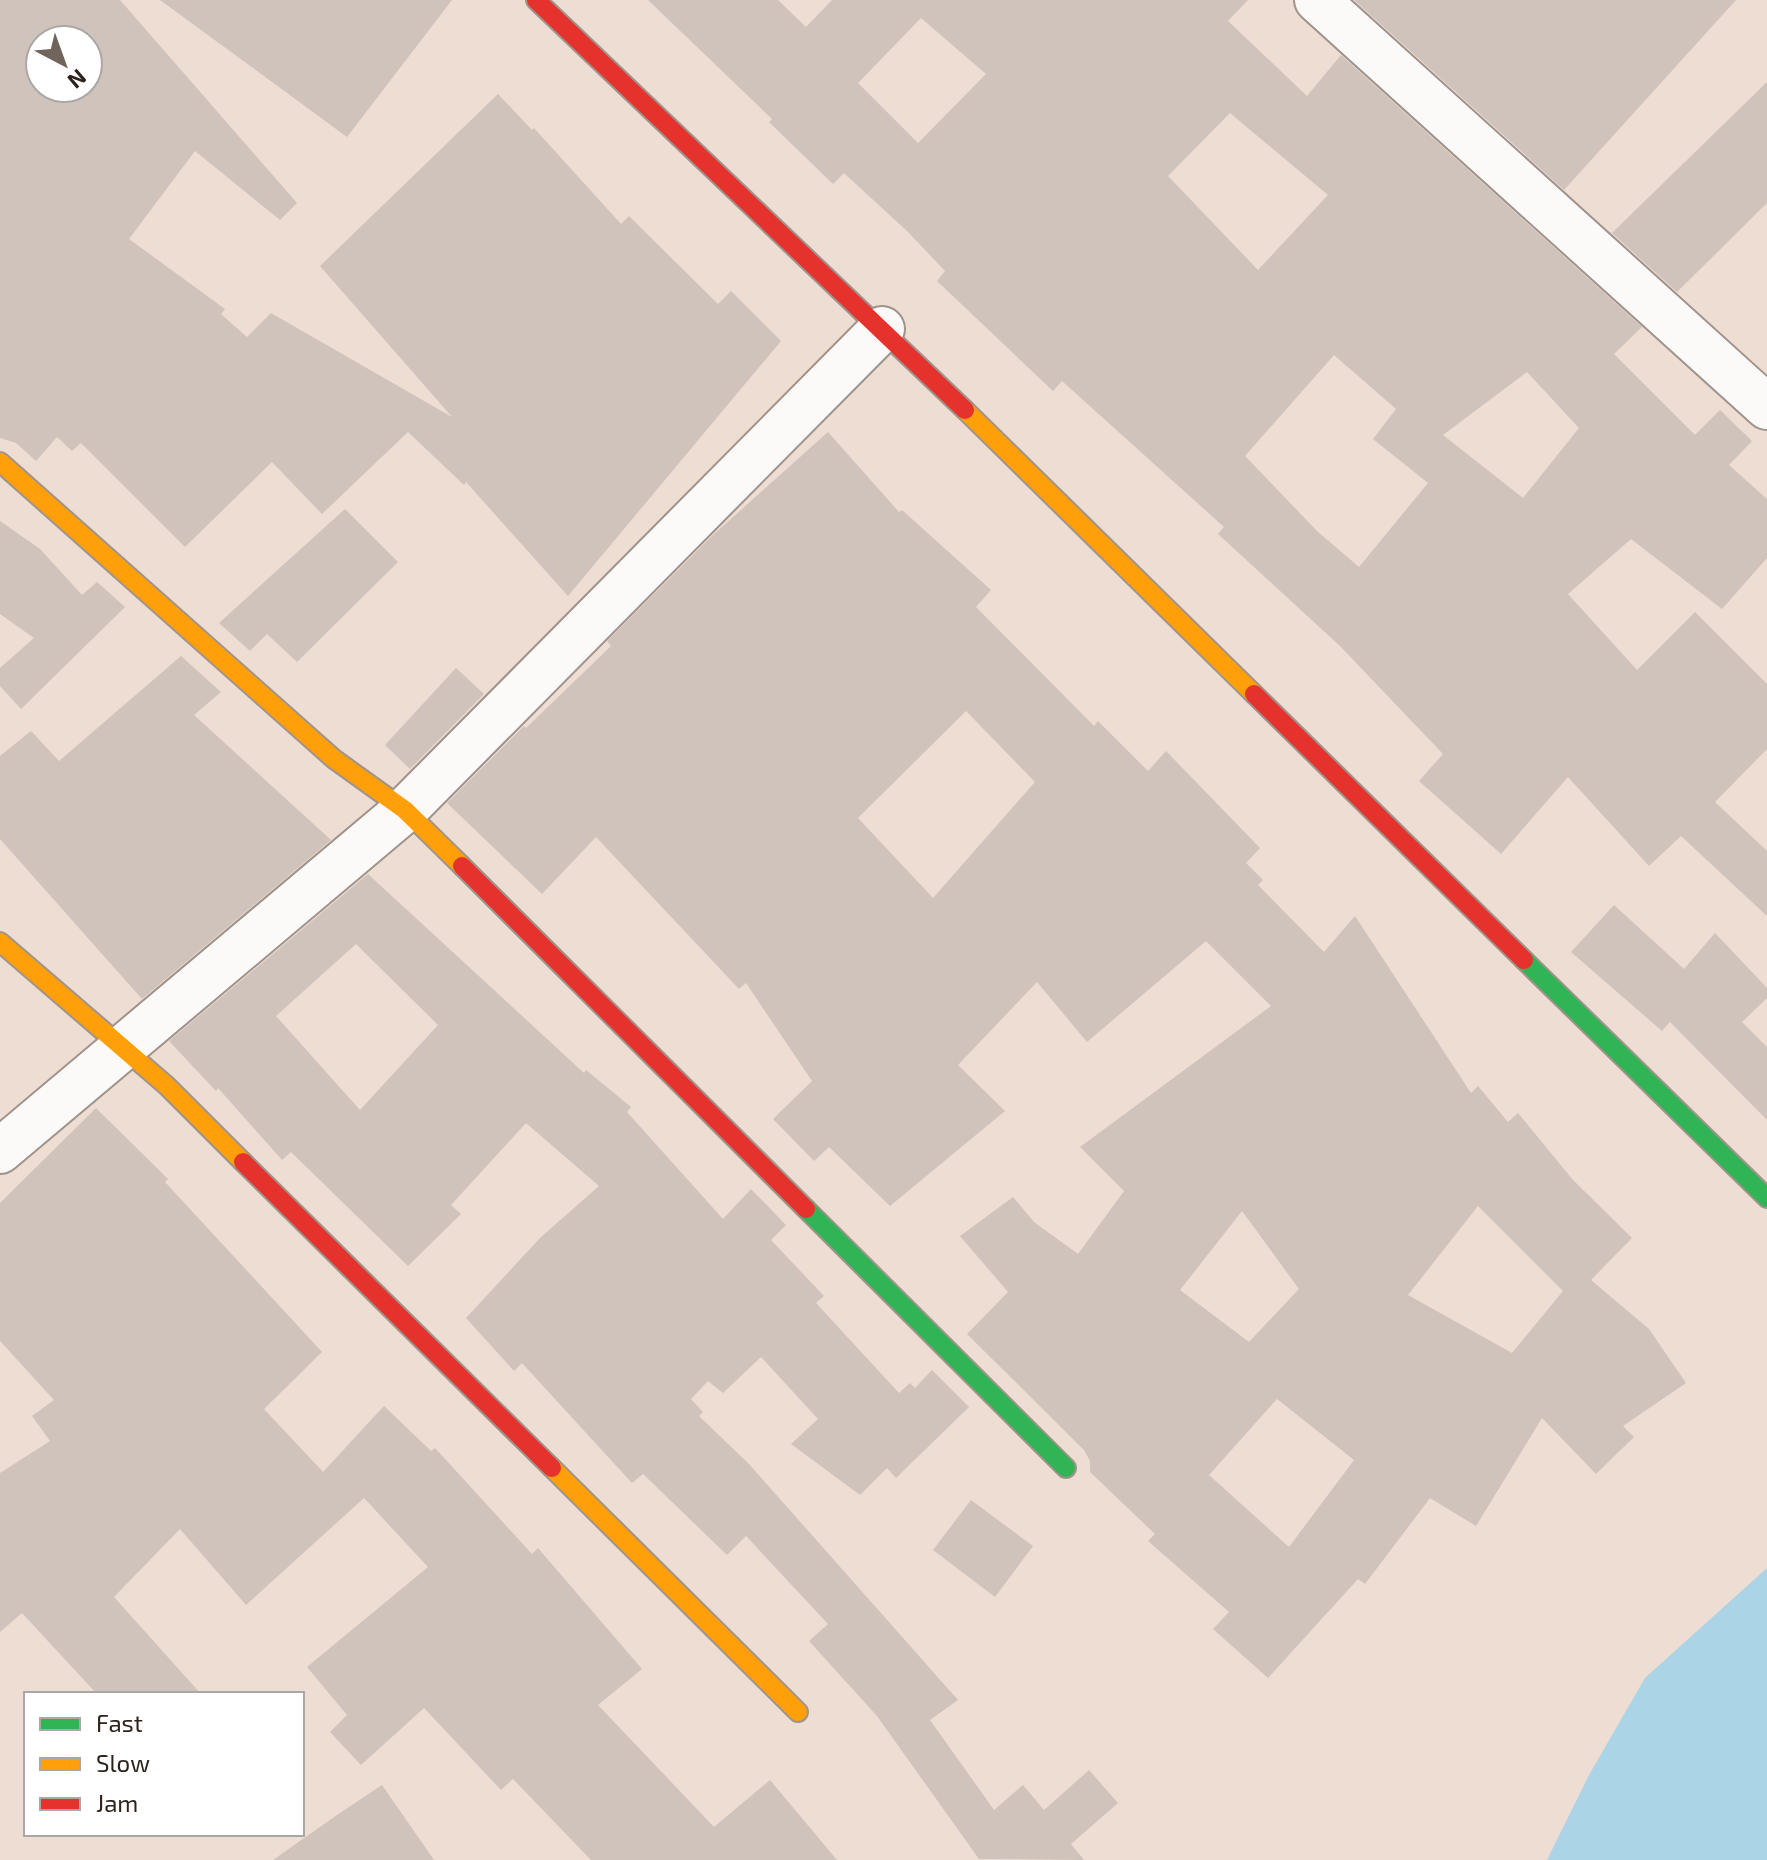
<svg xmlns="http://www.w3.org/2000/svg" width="1767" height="1860" viewBox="0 0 1767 1860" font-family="'Exo 2',sans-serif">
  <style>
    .water { fill: #abd4e7 }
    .building { fill: #d0c3bb; fill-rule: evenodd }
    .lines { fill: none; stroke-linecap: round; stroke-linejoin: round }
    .street-casing { stroke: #9f938c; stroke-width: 48 }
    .fast-casing { stroke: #9f938c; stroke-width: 22 }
    .slow-casing { stroke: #9f938c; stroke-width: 22 }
    .jam-casing { stroke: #9f938c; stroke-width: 22 }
    .street { stroke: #fcfaf8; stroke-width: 44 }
    .fast { stroke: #30b455; stroke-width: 18 }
    .slow { stroke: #ff9f0a; stroke-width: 18 }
    .jam { stroke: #e5322d; stroke-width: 18 }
  </style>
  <rect width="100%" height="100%" fill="#edddd3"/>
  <path class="water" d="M1767,1568V1860H1547L1589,1775L1645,1678Z"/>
  <g class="building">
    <path d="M0,0H120L297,203L280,220L195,151L129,239L225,309L221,314L247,337L271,313L452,417L320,266L498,94L532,130L534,128L621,224L629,216L718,304L731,291L781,341L568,596L466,482L464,485L408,432L322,514L272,462L185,547L81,443L72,451L57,437L36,461L16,443L0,438ZM40,40H88V88H40Z"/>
    <path d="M160,0H452L347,137Z"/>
    <path d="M648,0H778L806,27L832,0H1248L1228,21L1307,96L1341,55L1642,327L1614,354L1695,435L1720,410L1752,441L1729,465L1767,499V558L1722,609L1631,539L1568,594L1637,670L1695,612L1767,684V749L1715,802L1767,851V916L1681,836L1649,866L1568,777L1501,854L1419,781L1443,754L1340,646L1218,534L1224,527L1062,381L1053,391L937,281L945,271L908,232L844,173L833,184L769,122L772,119ZM921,18L986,74L918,143L858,83ZM1230,113L1328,195L1258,270L1168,176ZM1334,355L1396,409L1373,439L1428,483L1359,567L1318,532L1245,456ZM1527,372L1579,428L1523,498L1443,435Z"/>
    <path d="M1354,0H1736L1564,190Z"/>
    <path d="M1767,82V203L1677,292L1612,233Z"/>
    <path d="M828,432L899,512L902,510L991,590L976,607L1094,726L1098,721L1148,771L1166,751L1260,848L1246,863L1263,880L1258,885L1324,952L1355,916L1471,1093L1478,1086L1508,1122L1518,1113L1573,1180L1632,1238L1591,1280L1649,1329L1686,1383L1623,1426L1634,1437L1596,1474L1542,1418L1476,1526L1430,1498L1365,1584L1358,1579L1268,1678L1213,1629L1229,1612L1148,1541L1155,1534L1090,1472V1461L1084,1450L967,1334L1008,1292L960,1236L1013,1197L1034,1222L1078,1254L1124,1191L1080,1147L1271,1006L1206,941L1087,1042L1037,982L958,1065L1005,1111L890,1206L829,1147L814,1161L773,1119L812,1081L746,983L739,989L596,837L542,894L447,803L524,726L526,728L611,646L607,641L714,534ZM966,711L1035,782L933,898L858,818ZM1478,1206L1563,1291L1512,1353L1408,1295ZM1242,1211L1299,1289L1249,1342L1180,1290ZM1277,1399L1354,1460L1289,1547L1209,1475Z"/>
    <path d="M345,509L398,562L297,662L267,634L250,651L219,623Z"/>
    <path d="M0,521L40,549L82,595L97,582L125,607L21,709L0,686V668L34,638L0,614Z"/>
    <path d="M181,656L221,692L194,715L331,840L142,999L0,839V756L31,731L59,761Z"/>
    <path d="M456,668L484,694L410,769L385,745Z"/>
    <path d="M368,874L584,1073L586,1070L631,1107L627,1112L723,1219L751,1189L786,1225L771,1240L824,1296L816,1303L899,1393L910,1383L915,1388L932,1370L969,1407L896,1478L887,1468L860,1495L791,1444L818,1419L761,1357L723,1393L708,1381L691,1399L703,1412L699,1416L749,1464L958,1700L930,1720L994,1810L1023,1785L1044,1810L1089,1770L1118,1803L1071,1844L1084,1860L979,1859L877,1716L809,1641L828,1624L746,1536L727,1555L643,1474L632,1483L522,1363L514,1371L466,1318L540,1238L599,1186L526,1123L451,1205L461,1214L408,1266L291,1152L282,1160L218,1088L216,1091L169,1041ZM356,944L438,1025L360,1110L276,1016Z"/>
    <path d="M1614,905L1684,969L1715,933L1767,988V998L1742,1022L1767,1047V1120L1670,1022L1662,1031L1571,952Z"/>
    <path d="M96,1108L168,1179L165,1182L322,1352L264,1409L323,1472L384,1406L431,1451L435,1448L532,1554L538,1548L642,1669L598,1705L714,1827L770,1780L837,1860H591L513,1779L501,1790L424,1708L361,1765L330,1732L347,1715L307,1667L428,1567L364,1498L246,1605L180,1529L114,1597L201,1694H97L22,1613L0,1632V1473L50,1441L32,1416L54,1400L0,1341V1203Z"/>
    <path d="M971,1500L1033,1546L995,1597L933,1550Z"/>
    <path d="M382,1785L434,1860H273L337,1815Z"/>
  </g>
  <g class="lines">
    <g class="street-casing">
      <g id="street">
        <path d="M1317,0L1767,407"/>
        <path d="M0,1151L405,810L882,329"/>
      </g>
    </g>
    <g class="fast-casing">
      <g id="fast">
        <path d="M1524,960L1767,1198"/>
        <path d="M806,1209L1066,1468"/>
      </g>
    </g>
    <g class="slow-casing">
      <g id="slow">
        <path d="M965,410L1254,694"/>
        <path d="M0,462L334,759L405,810L462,866"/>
        <path d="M0,942L167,1086L243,1162"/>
        <path d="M552,1468L798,1712"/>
      </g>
    </g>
    <g class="jam-casing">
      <g id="jam">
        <path d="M536,0L965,410"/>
        <path d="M1254,694L1524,960"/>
        <path d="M462,866L806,1209"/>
        <path d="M243,1162L552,1468"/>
      </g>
    </g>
    <use href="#street" class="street"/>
    <use href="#fast" class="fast"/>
    <use href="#slow" class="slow"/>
    <use href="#jam" class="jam"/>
  </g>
  <rect x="24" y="1692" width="280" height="144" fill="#ffffff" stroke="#aba7a4" stroke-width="2"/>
  <rect x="40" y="1718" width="40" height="12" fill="#30b455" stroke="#aba7a4" stroke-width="2"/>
  <text x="96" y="1732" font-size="24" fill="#2e231c">Fast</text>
  <rect x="40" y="1758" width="40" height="12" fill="#ff9f0a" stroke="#aba7a4" stroke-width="2"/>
  <text x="96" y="1772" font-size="24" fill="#2e231c">Slow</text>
  <rect x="40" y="1798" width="40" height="12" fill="#e5322d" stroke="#aba7a4" stroke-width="2"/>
  <text x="96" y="1812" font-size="24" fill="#2e231c">Jam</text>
  <g transform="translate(64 64) rotate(139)"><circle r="38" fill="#ffffff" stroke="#aba7a4" stroke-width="2"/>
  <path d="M0-6L14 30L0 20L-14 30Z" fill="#71645c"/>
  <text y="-12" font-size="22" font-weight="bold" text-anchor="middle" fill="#2e231c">N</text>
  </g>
</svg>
